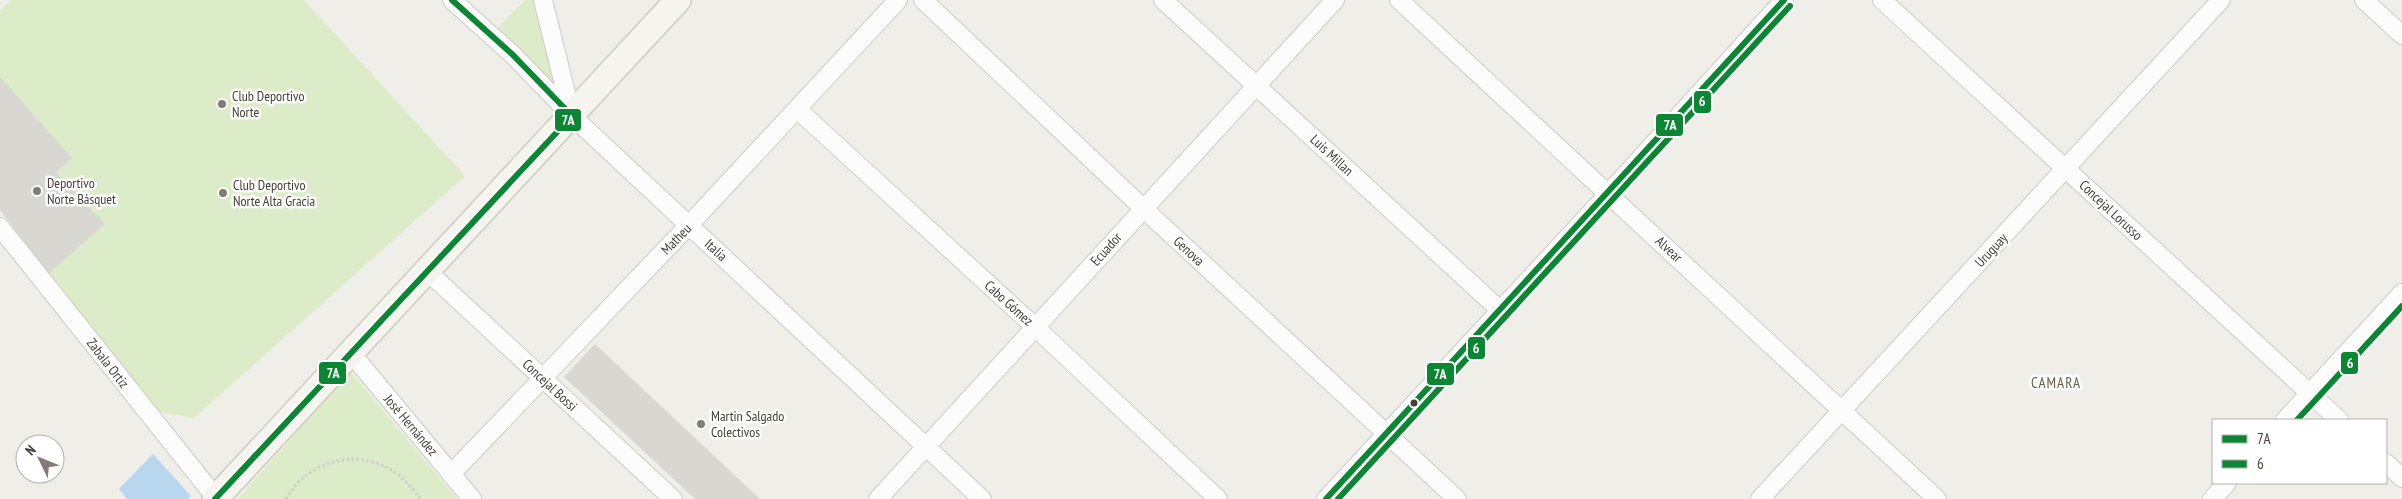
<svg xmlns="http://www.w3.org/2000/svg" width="2402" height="499" viewBox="0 0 2402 499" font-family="'PT Sans Narrow',sans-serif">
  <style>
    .green { fill: #dcebc8 }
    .water { fill: #b8d7ee }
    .building { fill: #d9d7d1 }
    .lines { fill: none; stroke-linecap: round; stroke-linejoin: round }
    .minor-casing { stroke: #cecbc6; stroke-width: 20 }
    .secondary-casing { stroke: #cfcbbf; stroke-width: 28 }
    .path { stroke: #d1ceca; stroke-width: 3; stroke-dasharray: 2.5 2.5; stroke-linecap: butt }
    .minor { stroke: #fdfcfc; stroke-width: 18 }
    .secondary { stroke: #f6f4ee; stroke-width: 25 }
    .bus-1-casing { stroke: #fff; stroke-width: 10 }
    .bus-2-casing { stroke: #fff; stroke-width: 10 }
    .bus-1 { stroke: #0b8733; stroke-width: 6 }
    .bus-2 { stroke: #0b8733; stroke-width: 6 }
    .poi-dot { fill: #817c74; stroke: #fff; stroke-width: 2 }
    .bus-dot { fill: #453f35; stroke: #fff; stroke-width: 2 }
    .labels { text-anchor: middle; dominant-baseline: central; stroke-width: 5; stroke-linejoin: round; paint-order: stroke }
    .poi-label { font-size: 14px; fill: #453f35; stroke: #fff; text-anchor: start }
    .street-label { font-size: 14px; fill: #453f35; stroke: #fff }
    .neighbourhood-label { font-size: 15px; letter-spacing: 1px; fill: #685e4c; stroke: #fff }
    .line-badge { stroke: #fff; stroke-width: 2 }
    .badge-label { font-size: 14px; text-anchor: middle; font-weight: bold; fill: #fff }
  </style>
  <rect width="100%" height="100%" fill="#f0eee8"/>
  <g class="green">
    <path d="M12,0H304L465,176L194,418L158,412L0,210V10Z"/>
    <path d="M525,0H542L561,103L491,35Z"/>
    <path d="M350,371L457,499H238Z"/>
  </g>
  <path class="water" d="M153,454L191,496L188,499H127L119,489Z"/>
  <g class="building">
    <path d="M0,77L72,158L56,172L105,224L49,273L0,210Z"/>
    <path d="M595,344L760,499H695L564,377Z"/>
  </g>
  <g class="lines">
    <g class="minor-casing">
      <g id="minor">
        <path d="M452,0L513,55L572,116L982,499"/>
        <path d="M543,0L571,113"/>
        <path d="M923,0L1144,209L1457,499"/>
        <path d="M1163,0L1501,311"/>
        <path d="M1399,0L1937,499"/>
        <path d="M1882,0L2339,420"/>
        <path d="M2364,0L2402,35"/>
        <path d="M797,109L1035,327L1218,499"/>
        <path d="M0,227L216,498"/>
        <path d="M427,271L673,499"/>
        <path d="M349,353L361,365L472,499"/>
        <path d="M2285,420L2402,293"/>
        <path d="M2386,463L2402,478"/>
        <path d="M451,474L689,225L898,0"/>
        <path d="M878,499L1335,0"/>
        <path d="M1326,499L1609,193L1784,0"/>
        <path d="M1760,499L2221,0"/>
        <path d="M2212,499L2227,483"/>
      </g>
    </g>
    <g class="secondary-casing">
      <path id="secondary" d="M215,499L678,0"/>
    </g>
    <path class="path" d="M286,499C307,462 353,448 390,469C403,476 412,489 421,499"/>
    <use href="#minor" class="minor"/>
    <use href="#secondary" class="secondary"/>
    <g class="bus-1-casing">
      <g id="bus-1">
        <path d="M215,499L572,116L513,55L452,0"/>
        <path d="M1326,499L1784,0"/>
      </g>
    </g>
    <g class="bus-2-casing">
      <g id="bus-2">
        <path d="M2297,420L2402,306"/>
        <path d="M1338,499L1790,6"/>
      </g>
    </g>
    <use href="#bus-1" class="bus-1"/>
    <use href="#bus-2" class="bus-2"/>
  </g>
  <g class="poi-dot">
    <circle cx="222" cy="104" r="5"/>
    <circle cx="37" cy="191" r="5"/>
    <circle cx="223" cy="193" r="5"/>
    <circle cx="701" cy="424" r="5"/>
  </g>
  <circle class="bus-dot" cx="1414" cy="403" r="4.5"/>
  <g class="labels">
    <g class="poi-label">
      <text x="232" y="96">Club Deportivo<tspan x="232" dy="16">Norte</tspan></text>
      <text x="47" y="183">Deportivo<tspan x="47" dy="16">Norte Básquet</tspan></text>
      <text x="233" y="185">Club Deportivo<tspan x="233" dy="16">Norte Alta Gracia</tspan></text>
      <text x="711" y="416">Martin Salgado<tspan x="711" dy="16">Colectivos</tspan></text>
    </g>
    <g class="street-label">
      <text transform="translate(1332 155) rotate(43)">Luis Millan</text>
      <text transform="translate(2111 210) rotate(43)">Concejal Lorusso</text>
      <text transform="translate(676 239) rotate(-46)">Matheu</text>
      <text transform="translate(1106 249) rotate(-48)">Ecuador</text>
      <text transform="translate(1669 249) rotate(43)">Alvear</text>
      <text transform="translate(716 250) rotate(43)">Italia</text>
      <text transform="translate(1991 250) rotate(-47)">Uruguay</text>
      <text transform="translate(1189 251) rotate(43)">Genova</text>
      <text transform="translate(1009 303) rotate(42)">Cabo Gómez</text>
      <text transform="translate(108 363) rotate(52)">Zabala Ortiz</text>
      <text transform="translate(550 385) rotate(43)">Concejal Bossi</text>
      <text transform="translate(411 425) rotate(50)">José Hernández</text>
    </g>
    <g class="neighbourhood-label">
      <text x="2056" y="382">CAMARA</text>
    </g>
  </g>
  <g class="line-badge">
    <rect x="1693" y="90" width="19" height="24" rx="5" fill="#0b8733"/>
    <rect x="554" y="108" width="28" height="24" rx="5" fill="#0b8733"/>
    <rect x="1655" y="113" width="29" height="24" rx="5" fill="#0b8733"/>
    <rect x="1467" y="336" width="19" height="24" rx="5" fill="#0b8733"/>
    <rect x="2340" y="351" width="19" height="24" rx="5" fill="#0b8733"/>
    <rect x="318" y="361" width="29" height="24" rx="5" fill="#0b8733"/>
    <rect x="1426" y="362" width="29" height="24" rx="5" fill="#0b8733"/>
  </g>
  <g class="badge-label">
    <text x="1702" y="106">6</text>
    <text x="568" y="125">7A</text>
    <text x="1670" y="130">7A</text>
    <text x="1476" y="353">6</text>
    <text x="2350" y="368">6</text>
    <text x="333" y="378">7A</text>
    <text x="1440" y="379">7A</text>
  </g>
  <rect x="2212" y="419" width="175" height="65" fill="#ffffff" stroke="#b5b2ae"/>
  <rect x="2222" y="435" width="25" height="8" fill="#0b8733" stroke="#b5b2ae"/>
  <text x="2257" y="444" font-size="15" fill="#453f35">7A</text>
  <rect x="2222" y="460" width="25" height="8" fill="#0b8733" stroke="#b5b2ae"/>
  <text x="2257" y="469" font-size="15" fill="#453f35">6</text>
  <g transform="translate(40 459) rotate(313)"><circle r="24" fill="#ffffff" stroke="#b5b2ae"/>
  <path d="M0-4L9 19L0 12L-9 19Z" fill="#817c74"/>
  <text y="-8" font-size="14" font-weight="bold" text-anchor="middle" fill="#453f35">N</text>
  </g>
</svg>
